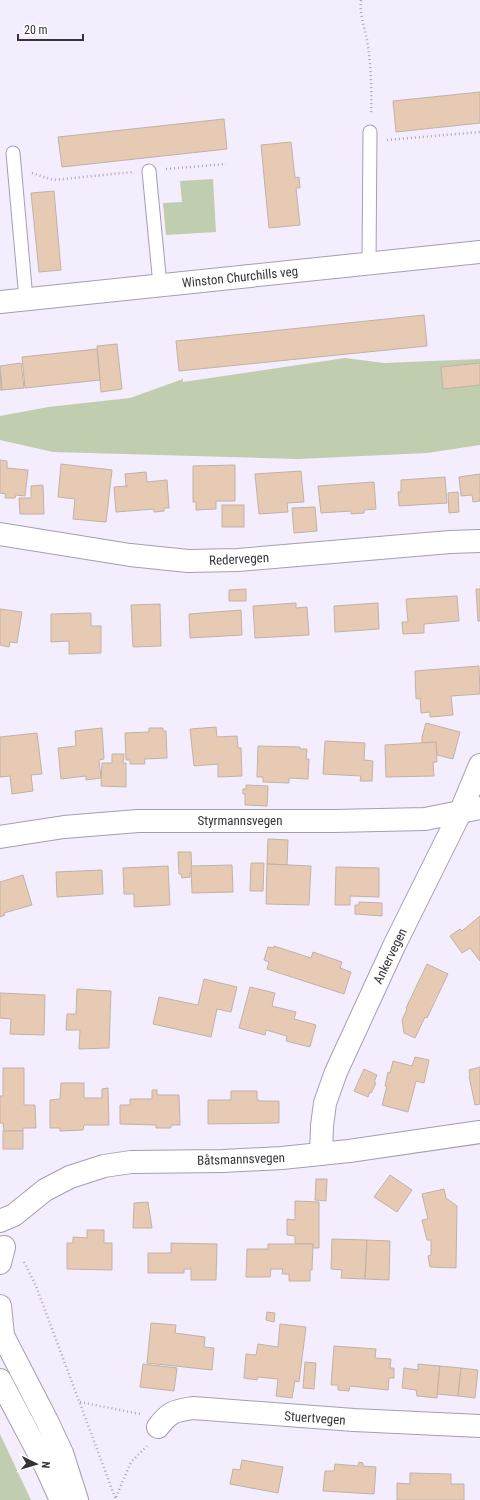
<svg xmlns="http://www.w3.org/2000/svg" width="480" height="1500" viewBox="0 0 480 1500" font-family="'Roboto Condensed',sans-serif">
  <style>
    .green { fill: #c1cdaf }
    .building { fill: #e7cab4; stroke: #c1b2a7 }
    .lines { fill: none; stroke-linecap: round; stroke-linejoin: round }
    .service-casing { stroke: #a59eae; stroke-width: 15 }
    .minor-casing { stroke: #a59eae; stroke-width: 24 }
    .trunk-casing { stroke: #a59eae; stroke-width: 24 }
    .path { stroke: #aba6b3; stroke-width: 2.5; stroke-dasharray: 1 3; stroke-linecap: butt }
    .service { stroke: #fff; stroke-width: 13 }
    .minor { stroke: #fff; stroke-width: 22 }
    .trunk { stroke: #fff; stroke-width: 22 }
    .labels { text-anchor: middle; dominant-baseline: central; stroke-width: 3.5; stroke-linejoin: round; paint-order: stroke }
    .street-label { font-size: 13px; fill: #36333a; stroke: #fefefe }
  </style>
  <rect width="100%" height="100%" fill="#f4edfe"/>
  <g class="green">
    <path d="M213,179L216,232L166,235L163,203L182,202L180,181Z"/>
    <path d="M345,358L384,363L480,359V445L427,453L298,459L53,452L0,440V416L48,407L130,398L183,379V382Z"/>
    <path d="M0,1434L31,1500H0Z"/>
  </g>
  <g class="building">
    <path d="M480,92V123L396,132L393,101Z"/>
    <path d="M224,119L227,149L62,167L58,137Z"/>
    <path d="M291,142L295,178L299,177L300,188H296L300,225L269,228L261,145Z"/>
    <path d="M54,191L61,270L39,272L31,193Z"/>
    <path d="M424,315L427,346L179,371L176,341Z"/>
    <path d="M117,344L122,389L101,392L97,346Z"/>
    <path d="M97,349L100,380L25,388L22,357Z"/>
    <path d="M21,363L24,388L2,390L0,366Z"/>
    <path d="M480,363V385L443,389L441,367Z"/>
    <path d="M0,372L2,390H0Z"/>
    <path d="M0,460L7,461V468L28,470L25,496L16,495L15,498H5L6,494L0,493Z"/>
    <path d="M61,464L112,470L106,522L73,519L75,499L58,497Z"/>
    <path d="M235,465V501H216V509L196,510V502H193V466Z"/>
    <path d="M301,471L304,502L287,503L288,512L259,514L255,474Z"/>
    <path d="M146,472L147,482L167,480L169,508H164V511L154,512V509L116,512L114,487L128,486H126L125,474Z"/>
    <path d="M480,474V501L473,502L472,495L461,496L459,477Z"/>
    <path d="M445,477L447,503L399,506L398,492H401V480Z"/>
    <path d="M374,482L376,509L364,510V513L351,514V511L321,513L318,486Z"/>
    <path d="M43,485L44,514H20L19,498H31V486Z"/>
    <path d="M458,492L459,512L449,513L448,493Z"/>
    <rect x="222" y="505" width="22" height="22"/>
    <path d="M315,507L317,531L294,533L292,508Z"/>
    <path d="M246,589V601H229V590Z"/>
    <path d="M476,589H480V621H478Z"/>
    <path d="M457,596L459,621L424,624V633L403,634L402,622H408L406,599Z"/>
    <path d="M296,603V608L307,607L309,635L255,638L253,606Z"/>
    <path d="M378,603L379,629L335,632L334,606Z"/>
    <path d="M160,604L161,646L133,647L131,605Z"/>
    <path d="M0,609L22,612L17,643L10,642L9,647L0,645Z"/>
    <path d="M241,610L242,635L190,638L189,614Z"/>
    <path d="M91,613V626H101V653L69,654V641L51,642V614Z"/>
    <path d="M479,666L480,694L451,696L453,715L430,717V712L421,713L420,698L416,699L415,671Z"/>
    <path d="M426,723L460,732L453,759L437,755L436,742L422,743V737Z"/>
    <path d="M216,727L217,737L237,736L238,748H241L242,776L218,777V764L194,766L190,729Z"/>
    <path d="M102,728L104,759L99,760L101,778L86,780V776L61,779L58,748L76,746L75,731Z"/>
    <path d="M149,728H163V731H166L167,758L144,759L145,764H130V760H126L125,733L149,732Z"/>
    <path d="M37,733L42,774L31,775L33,791L12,794L10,776L0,777V737Z"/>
    <path d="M325,741L365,743L364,760L373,761L372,781H360L361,776L323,774Z"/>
    <path d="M436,742L437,762H433L434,776L386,777L385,745Z"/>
    <path d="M258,746L300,747V749H307L306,759H309L308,779L289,778V783L263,782V777H257Z"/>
    <path d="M112,754H124L123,763H126V787L101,786L102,763H112Z"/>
    <path d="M246,785L268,786L267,806L245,805V794H243V789H246Z"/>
    <path d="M268,839L288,840L287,865L267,864Z"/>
    <path d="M178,852H191L192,873H190V877L182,878L181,874H179Z"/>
    <path d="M251,863H264L263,891H250Z"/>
    <path d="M267,864L311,866L309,905L266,904Z"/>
    <path d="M232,865L233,892L192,893L191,866Z"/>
    <path d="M168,866L170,905L134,907V894H124L123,868Z"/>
    <path d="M336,867L379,868V897L350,896V905H335Z"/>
    <path d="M102,870L103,894L57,897L56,872Z"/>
    <path d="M23,875L32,905L4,913L5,915L0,917V882Z"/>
    <path d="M359,902L382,903V916L355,914V905H359Z"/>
    <path d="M480,916V961L470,948L462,953L450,936L460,929L462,931Z"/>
    <path d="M274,946L311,958L313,952L342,962L340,968L351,972L344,994L267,969L269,962L264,960L268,947L274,948Z"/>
    <path d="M427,964L448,974L427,1018L425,1017L415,1038L404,1033L402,1020L407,1009L406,1008Z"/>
    <path d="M204,979L237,987L231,1012L217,1009L211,1037L153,1024L159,997L198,1005Z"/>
    <path d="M250,987L275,993L272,1006L296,1012L294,1019L316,1025L310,1047L286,1041L287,1036L266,1030L265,1035L239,1028Z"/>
    <path d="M77,989L111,991L109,1048L79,1049L80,1030H66L67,1014H76Z"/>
    <path d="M0,993L45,995L44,1035L10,1034L11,1019L0,1018Z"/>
    <path d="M415,1057L429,1060L424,1083L416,1081L408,1112L382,1105L387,1086H385L388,1072L390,1073L393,1061L412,1066Z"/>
    <path d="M480,1067V1104L475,1105L469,1076H470L469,1070Z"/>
    <path d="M3,1068H24V1105H35L36,1128H23V1131H4L3,1123H0V1096H3Z"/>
    <path d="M364,1069L377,1075L374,1082L376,1083L371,1093L370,1092L368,1097L354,1091Z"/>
    <path d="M61,1083H84V1098H102V1089L108,1088L109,1125H84L83,1130L60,1131V1128H50V1100L60,1099Z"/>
    <path d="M152,1090H157V1095H179L180,1125H171V1128H156V1125L120,1124V1105H130V1099H152Z"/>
    <path d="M231,1091H257V1100H259V1101H279V1123L208,1124V1100H231Z"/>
    <rect x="3" y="1131" width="20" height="18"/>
    <path d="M390,1175L412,1190L397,1212L374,1197Z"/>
    <path d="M316,1179H327L326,1201L315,1200Z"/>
    <path d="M444,1189L446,1198L457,1206L456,1268L430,1267L428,1256L431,1255V1240H427L422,1220L428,1219L422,1194Z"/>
    <path d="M295,1201L319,1202V1248H313V1244H295V1236L287,1235V1219L295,1220Z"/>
    <path d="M148,1202L152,1228H133L134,1203Z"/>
    <path d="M87,1230H104V1243H112V1270L67,1269V1243H73V1237L87,1238Z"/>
    <path d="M332,1239L367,1240L365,1279L341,1278L342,1270L331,1269Z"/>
    <path d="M367,1240L390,1241L389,1280L365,1279Z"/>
    <path d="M171,1243L217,1244L216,1280H191V1269H184V1273H148V1253H171Z"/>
    <path d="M268,1244H313L312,1270H310V1281H289V1274H282L283,1269H271L270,1277H246L247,1249H268Z"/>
    <path d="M267,1312L275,1313L274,1322L266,1320Z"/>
    <path d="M151,1323L176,1325L175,1333L205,1337L204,1347L214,1348L212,1370L147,1363Z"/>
    <path d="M280,1324L306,1327L299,1382L295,1381L292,1398L276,1396L278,1379L258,1377L257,1380L244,1378L246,1354L256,1355L258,1344L278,1347Z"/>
    <path d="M334,1346L376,1349L375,1358L391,1359L390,1368H394V1378H389L388,1390L350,1386L349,1391L338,1390V1385H331Z"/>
    <path d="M305,1362L316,1363L314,1389L303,1388Z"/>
    <path d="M143,1364L177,1368L174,1391L140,1387Z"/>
    <path d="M418,1364L440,1366L437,1398L417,1396L416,1390L402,1388L404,1368L418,1370Z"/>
    <path d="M440,1366L461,1368L458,1396L437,1394Z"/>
    <path d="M461,1368L478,1370L475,1398L458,1396Z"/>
    <path d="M242,1460L283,1467L278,1493L230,1484L233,1469L240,1470Z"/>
    <path d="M359,1462L363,1463V1466L376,1467L374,1494L323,1491L325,1471H334L335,1464L358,1466Z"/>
    <path d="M410,1473L451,1474V1484H464V1500H397V1483L410,1484Z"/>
  </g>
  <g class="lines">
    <g class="service-casing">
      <g id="service">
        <path d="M13,153L26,299"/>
        <path d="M149,171L160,285"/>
        <path d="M369,264L370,132"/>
      </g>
    </g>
    <g class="minor-casing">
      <g id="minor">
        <path d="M0,302L480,252"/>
        <path d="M0,534L130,555L188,561L238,560L450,542L480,541"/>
        <path d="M0,837L64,827L138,821H334L425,819L480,808"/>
        <path d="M321,1154L322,1126L325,1103L336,1072L394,946L460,813L480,765"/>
        <path d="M0,1221L14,1215L45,1190L70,1177L104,1166L131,1162L223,1161L282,1158L349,1151L480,1132"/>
        <path d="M158,1427C170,1411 175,1411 193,1408L354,1420L480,1426"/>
      </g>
    </g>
    <g class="trunk-casing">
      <g id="trunk">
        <path d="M0,1263L4,1247"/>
        <path d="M0,1306L3,1335"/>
        <path d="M0,1330L47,1421L62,1453L77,1500"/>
        <path d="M0,1380L46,1467L61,1500"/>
      </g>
    </g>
    <g class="path">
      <path d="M361,0C359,17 366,30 368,46C371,69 372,92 371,115"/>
      <path d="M387,140L480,132"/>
      <path d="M166,169L226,164"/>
      <path d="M32,173L53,180L133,172"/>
      <path d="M24,1262L36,1286L116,1500"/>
      <path d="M80,1402L140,1414"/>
      <path d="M116,1497L131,1462L147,1446"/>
    </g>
    <use href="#service" class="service"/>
    <use href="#minor" class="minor"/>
    <use href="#trunk" class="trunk"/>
  </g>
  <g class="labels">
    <g class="street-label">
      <text transform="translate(240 277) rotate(-6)">Winston Churchills veg</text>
      <text transform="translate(239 559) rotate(-3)">Redervegen</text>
      <text x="240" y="820">Styrmannsvegen</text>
      <text transform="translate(390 956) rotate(-64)">Ankervegen</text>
      <text transform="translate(241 1159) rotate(-2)">Båtsmannsvegen</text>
      <text transform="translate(315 1418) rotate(4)">Stuertvegen</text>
    </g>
  </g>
  <g transform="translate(36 1464) rotate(95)" stroke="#fefefe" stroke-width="3" paint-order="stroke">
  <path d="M0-3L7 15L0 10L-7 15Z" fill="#36333a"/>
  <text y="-6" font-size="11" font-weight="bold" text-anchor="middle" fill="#36333a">N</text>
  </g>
  <path d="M18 34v6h65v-6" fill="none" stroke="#36333a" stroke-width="2"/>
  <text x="24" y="34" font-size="12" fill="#36333a" stroke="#fefefe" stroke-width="3" paint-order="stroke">20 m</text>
</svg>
